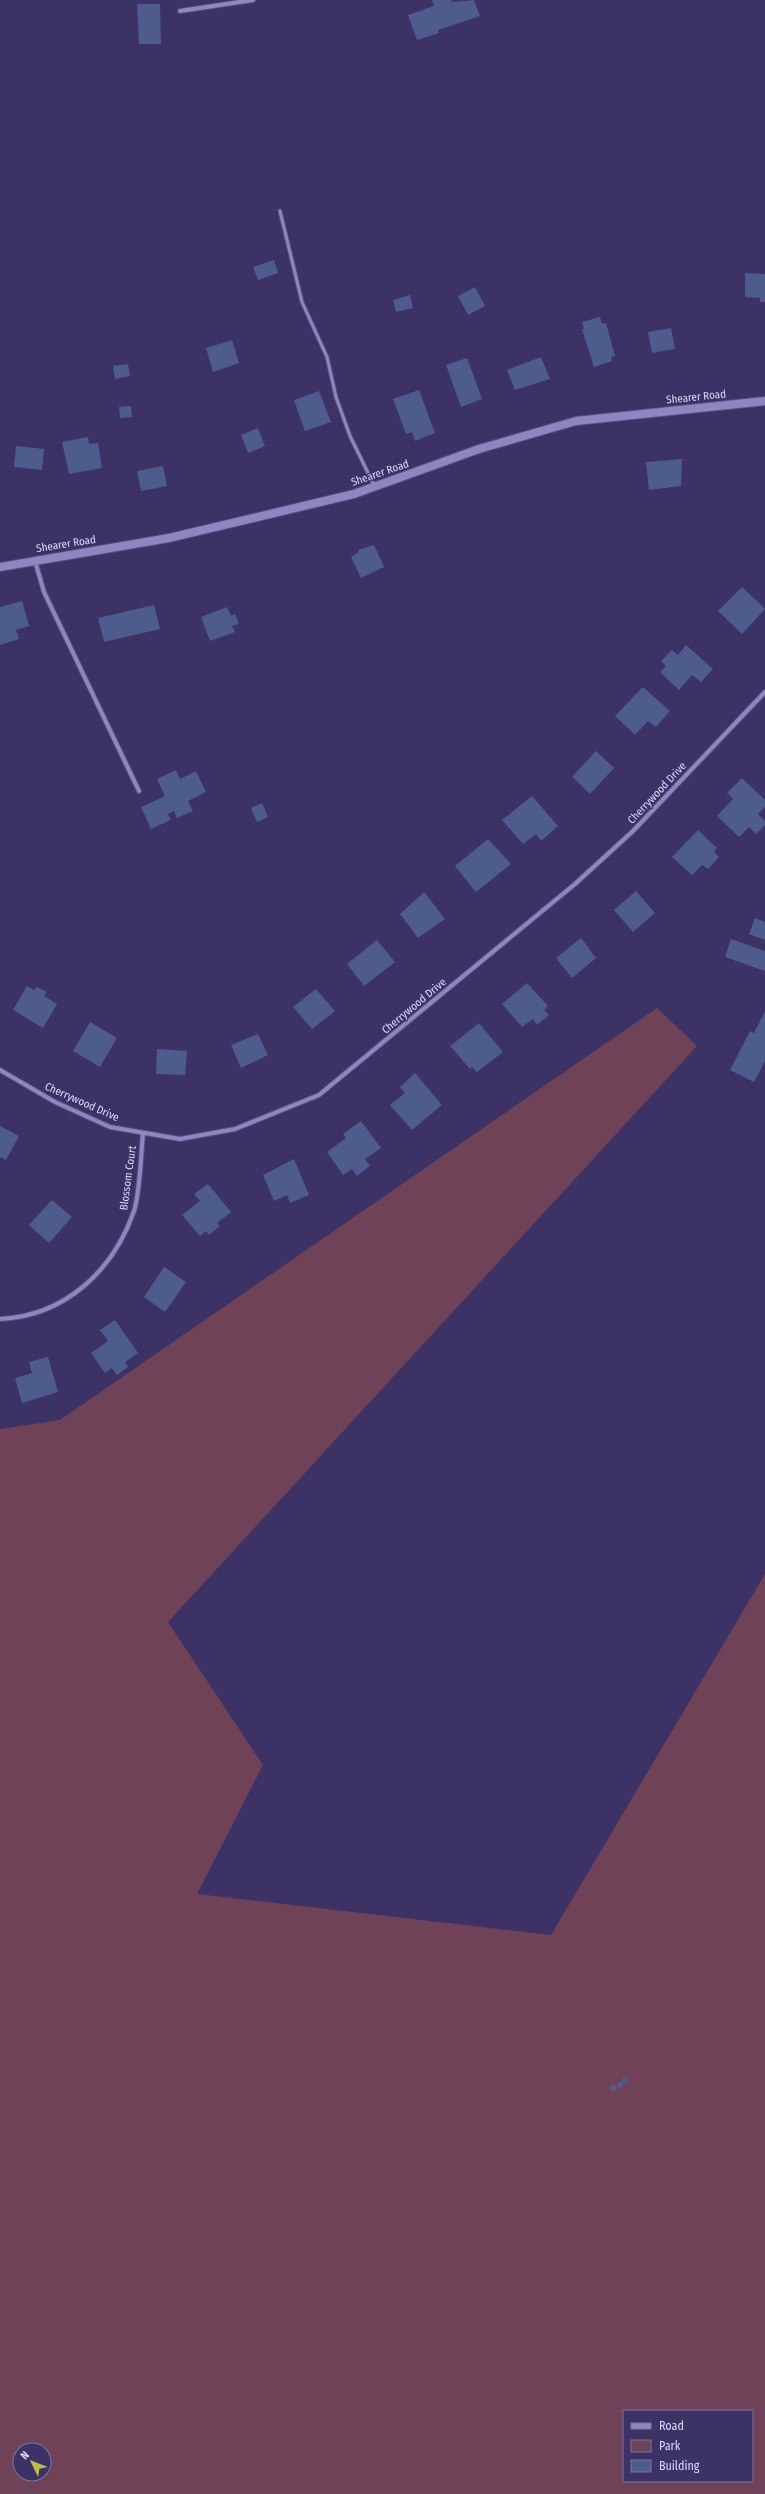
<svg xmlns="http://www.w3.org/2000/svg" width="765" height="2494" viewBox="0 0 765 2494" font-family="'Fira Sans Condensed',sans-serif">
  <style>
    .green { fill: #6f4258; fill-rule: evenodd }
    .building { fill: #4d5c8c }
    .lines { fill: none; stroke-linecap: round; stroke-linejoin: round }
    .lane-casing { stroke: #584e7b; stroke-width: 5 }
    .street-casing { stroke: #584e7b; stroke-width: 6 }
    .secondary-casing { stroke: #584e7b; stroke-width: 10 }
    .lane { stroke: #8e86c1; stroke-width: 3 }
    .street { stroke: #8e86c1; stroke-width: 4 }
    .secondary { stroke: #8e86c1; stroke-width: 8 }
    .labels { text-anchor: middle; dominant-baseline: central; stroke-width: 3; stroke-linejoin: round; paint-order: stroke }
    .street-label { font-size: 11px; fill: #dddafa; stroke: #3c3266 }
  </style>
  <rect width="100%" height="100%" fill="#3c3266"/>
  <path class="green" d="M657,1008L697,1046L168,1622L263,1765L197,1894L551,1935L765,1574V2494H0V1429L60,1420ZM624,2411H752V2481H624ZM20,2450H44V2474H20Z"/>
  <g class="building">
    <path d="M432,0H451L452,2L474,0L480,16L438,30L439,33L417,40L408,15L434,6Z"/>
    <path d="M137,4H160L161,44H139Z"/>
    <path d="M274,260L278,273L258,280L253,267Z"/>
    <path d="M745,273L765,274V302H760V298L745,297Z"/>
    <path d="M475,287L485,306L468,315L458,296Z"/>
    <path d="M410,295L413,308L396,312L393,300Z"/>
    <path d="M600,317L602,324L606,323L615,356L611,357L612,361L594,367L582,329H584L582,322Z"/>
    <path d="M671,328L675,349L652,353L648,332Z"/>
    <path d="M232,340L239,363L213,372L206,348Z"/>
    <path d="M541,357L550,379L515,390L507,370Z"/>
    <path d="M467,358L482,399L461,407L446,365Z"/>
    <path d="M128,364L130,376L115,379L113,366Z"/>
    <path d="M419,390L435,433L415,441L412,432L406,434L393,399Z"/>
    <path d="M319,391L331,422L305,431L294,400Z"/>
    <path d="M131,406L132,417L120,418L119,407Z"/>
    <path d="M258,428L265,446L248,453L241,435Z"/>
    <path d="M88,437L89,444L98,443L102,468L69,474L62,442Z"/>
    <path d="M16,446L44,449L42,470L14,467Z"/>
    <path d="M682,459L681,486L649,490L646,462Z"/>
    <path d="M163,466L167,486L141,491L137,471Z"/>
    <path d="M374,545L384,567L361,578L351,557L359,552L358,550Z"/>
    <path d="M742,587L765,609L742,634L718,611Z"/>
    <path d="M22,601L29,626L16,630L19,639L0,645V607Z"/>
    <path d="M154,605L160,629L104,642L98,618Z"/>
    <path d="M227,607L231,616L235,614L239,624L232,626L235,632L210,641L201,617Z"/>
    <path d="M686,645L713,669L701,682L692,675L679,690L660,672L666,666L661,661L672,650L678,655Z"/>
    <path d="M643,687L670,711L656,727L648,721L635,735L615,716Z"/>
    <path d="M596,751L614,768L590,794L572,777Z"/>
    <path d="M176,770L180,779L196,771L206,792L188,801L193,811L177,818L174,811L168,814L171,820L151,829L141,807L165,796L157,779Z"/>
    <path d="M742,778L765,800V807L758,814L765,821V825L756,834L749,827L739,837L717,816L733,799L727,793Z"/>
    <path d="M532,796L558,826L541,841L536,834L523,844L502,820Z"/>
    <path d="M262,803L268,817L257,822L251,808Z"/>
    <path d="M698,830L717,848L714,852L719,857L708,869L702,865L692,875L672,857Z"/>
    <path d="M488,839L511,864L476,892L455,866Z"/>
    <path d="M636,891L655,913L633,932L614,910Z"/>
    <path d="M424,892L445,919L418,938L400,914Z"/>
    <path d="M755,918L765,922V940L749,934Z"/>
    <path d="M581,938L596,958L572,978L556,958Z"/>
    <path d="M731,939L765,951V971L725,957Z"/>
    <path d="M377,940L395,962L364,986L347,964Z"/>
    <path d="M527,983L548,1006L544,1010L549,1015L537,1025L533,1019L522,1027L502,1004Z"/>
    <path d="M27,986L34,990L37,987L47,992L44,996L57,1004L43,1028L13,1010Z"/>
    <path d="M316,989L335,1011L312,1029L293,1007Z"/>
    <path d="M765,1011V1061L754,1082L730,1070L750,1031L754,1033Z"/>
    <path d="M90,1022L117,1038L100,1067L73,1051Z"/>
    <path d="M479,1023L503,1052L477,1072L472,1067L470,1069L450,1046Z"/>
    <path d="M258,1034L268,1055L241,1068L231,1045Z"/>
    <path d="M157,1049L187,1051L185,1075L156,1074Z"/>
    <path d="M415,1073L442,1105L412,1130L390,1105L405,1093L400,1087Z"/>
    <path d="M361,1121L381,1148L365,1159L370,1166L357,1176L352,1169L343,1175L327,1152L346,1138L343,1134Z"/>
    <path d="M0,1126L19,1136L6,1160L0,1157Z"/>
    <path d="M294,1159L309,1195L290,1203L287,1195L274,1201L263,1175Z"/>
    <path d="M208,1184L231,1212L217,1223L220,1226L209,1235L206,1231L200,1236L182,1215L200,1201L194,1194Z"/>
    <path d="M52,1200L72,1217L49,1243L29,1225Z"/>
    <path d="M164,1267L186,1282L165,1312L144,1297Z"/>
    <path d="M115,1320L138,1353L125,1362L128,1367L117,1375L112,1368L105,1373L91,1353L108,1341L100,1330Z"/>
    <path d="M48,1357L58,1392L22,1403L15,1378L32,1373L29,1362Z"/>
    <circle cx="625" cy="2080" r="3"/>
    <circle cx="620" cy="2085" r="3"/>
    <circle cx="613" cy="2088" r="3"/>
  </g>
  <g class="lines">
    <g class="lane-casing">
      <path id="lane" d="M280,211L302,302L327,357L336,397L350,436L374,485"/>
    </g>
    <g class="street-casing">
      <g id="street">
        <path d="M180,11L253,0"/>
        <path d="M35,561L44,592L139,791"/>
        <path d="M0,1070L55,1102L110,1127L180,1139L235,1129L319,1095L575,884L633,831L765,692"/>
        <path d="M0,1319C65,1316 113,1271 134,1211C140,1193 141,1154 143,1133"/>
      </g>
    </g>
    <g class="secondary-casing">
      <path id="secondary" d="M0,567L169,538L354,494L479,449L576,421L765,401"/>
    </g>
    <use href="#lane" class="lane"/>
    <use href="#street" class="street"/>
    <use href="#secondary" class="secondary"/>
  </g>
  <g class="labels">
    <g class="street-label">
      <text transform="translate(696 397) rotate(-6)">Shearer Road</text>
      <text transform="translate(380 473) rotate(-19)">Shearer Road</text>
      <text transform="translate(66 544) rotate(-9)">Shearer Road</text>
      <text transform="translate(657 793) rotate(-47)">Cherrywood Drive</text>
      <text transform="translate(414 1006) rotate(-40)">Cherrywood Drive</text>
      <text transform="translate(82 1102) rotate(24)">Cherrywood Drive</text>
      <text transform="translate(128 1178) rotate(-82)">Blossom Court</text>
    </g>
  </g>
  <rect x="623" y="2410" width="130" height="72" fill="#3c3266" stroke="#7c75a1"/>
  <rect x="631" y="2423" width="20" height="6" fill="#8e86c1" stroke="#7c75a1"/>
  <text x="659" y="2430" font-size="12" fill="#dddafa">Road</text>
  <rect x="631" y="2440" width="20" height="12" fill="#6f4258" stroke="#7c75a1"/>
  <text x="659" y="2450" font-size="12" fill="#dddafa">Park</text>
  <rect x="631" y="2460" width="20" height="12" fill="#4d5c8c" stroke="#7c75a1"/>
  <text x="659" y="2470" font-size="12" fill="#dddafa">Building</text>
  <g transform="translate(32 2462) rotate(313)"><circle r="19" fill="#3c3266" stroke="#7c75a1"/>
  <path d="M0-3L7 15L0 10L-7 15Z" fill="#bdbf43"/>
  <text y="-6" font-size="11" font-weight="bold" text-anchor="middle" fill="#dddafa">N</text>
  </g>
</svg>
